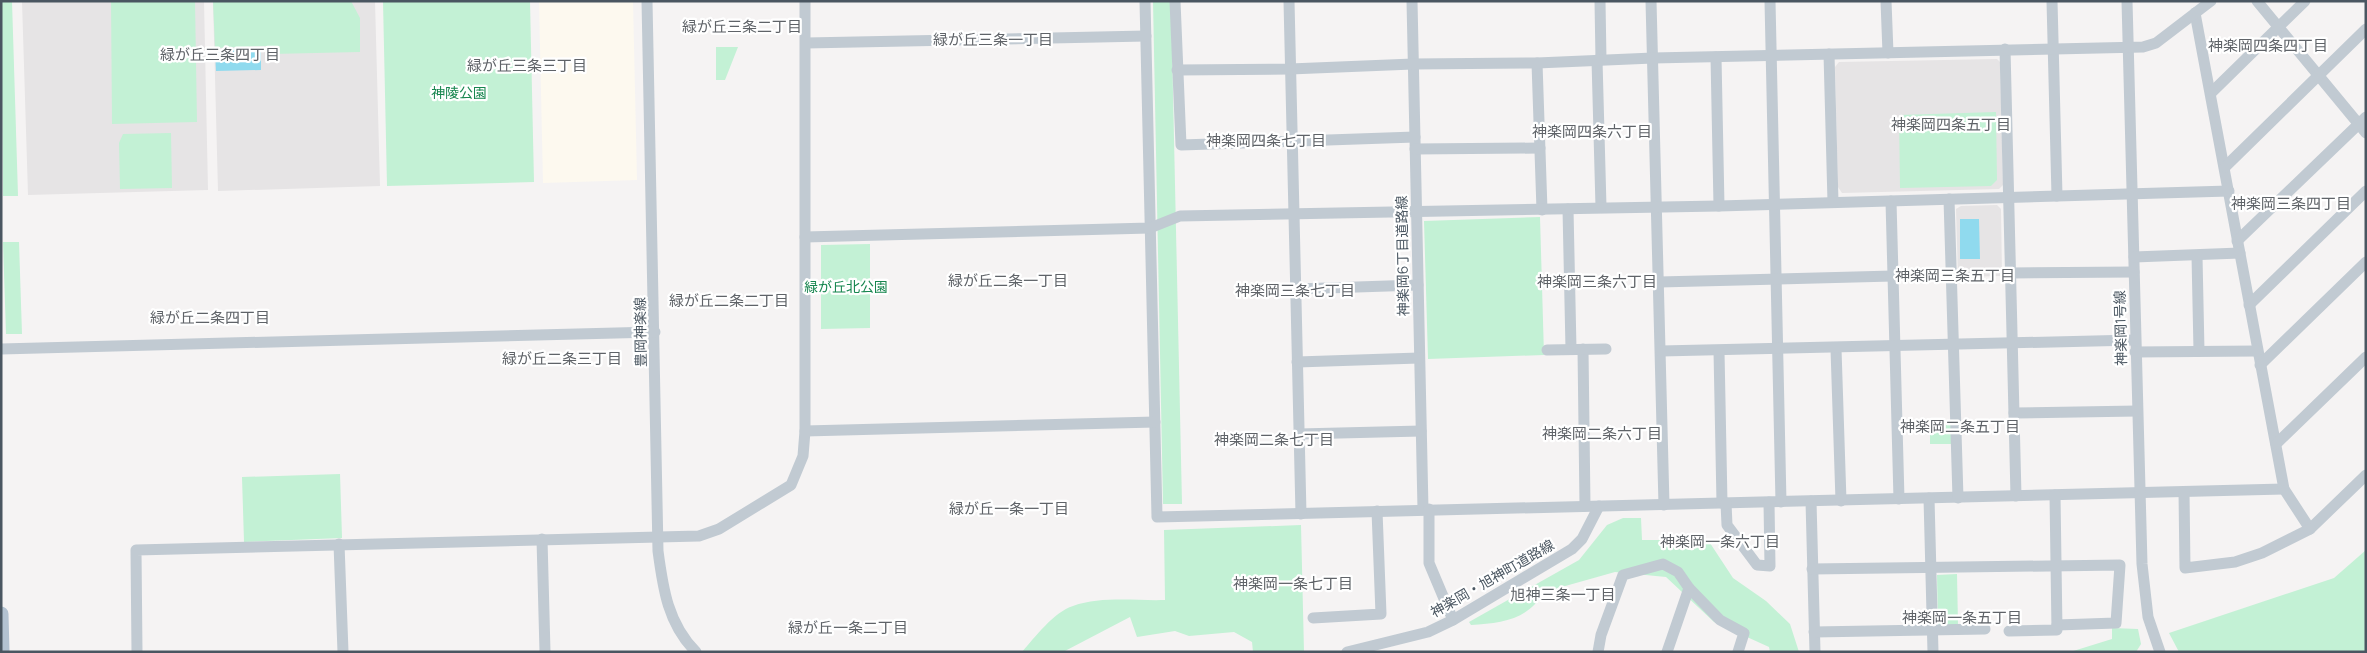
<svg xmlns="http://www.w3.org/2000/svg" width="2367" height="653" viewBox="0 0 2367 653" font-family="Manrope,'Noto Sans JP',sans-serif">
  <style>
    .commercial { fill: #fdf9ef }
    .education { fill: #e6e4e5 }
    .green { fill: #c3f1d5 }
    .water { fill: #90daee }
    .lines { fill: none; stroke-linecap: round; stroke-linejoin: round }
    .minor { stroke: #c1cad2; stroke-width: 11 }
    .major { stroke: #b3c2d1; stroke-width: 15 }
    .labels { text-anchor: middle; dominant-baseline: central; stroke-width: 4.5; stroke-linejoin: round; paint-order: stroke }
    .park-label { font-size: 14px; fill: #17864f; stroke: #fff }
    .street-label { font-size: 14px; fill: #4a5661; stroke: #fff }
    .neighbourhood-label { font-size: 15px; fill: #5f6368; stroke: #fff }
  </style>
  <rect width="100%" height="100%" fill="#f5f3f3"/>
  <path class="commercial" d="M539,1H633L637,180L543,183Z"/>
  <g class="education">
    <path d="M22,1H204L208,190L28,195Z"/>
    <path d="M213,1H375L380,186L218,191Z"/>
    <path d="M1997,59L2000,62L2003,185L1999,189L1842,193L1838,187L1835,67L1839,62Z"/>
    <path d="M1997,205L2001,209L2002,276L1958,277L1956,209L1961,206Z"/>
  </g>
  <g class="green">
    <path d="M1,1H12L18,196H3Z"/>
    <path d="M111,1H195L197,122L112,124Z"/>
    <path d="M213,1H351L360,18V52L271,54L270,46L215,48Z"/>
    <path d="M383,1H530L534,182L387,186Z"/>
    <path d="M1153,1H1171L1182,504H1163Z"/>
    <path d="M716,47H738L725,80H716Z"/>
    <path d="M1996,112L1997,180L1991,186L1900,188L1899,115Z"/>
    <path d="M171,133L172,188L120,189L119,143L123,134Z"/>
    <path d="M1540,217L1544,355L1428,359L1424,221Z"/>
    <path d="M3,242H19L22,334H6Z"/>
    <path d="M870,244V328L821,329V245Z"/>
    <rect x="1930" y="424" width="21" height="20"/>
    <path d="M340,474L342,538L244,542L242,477Z"/>
    <path d="M1623,518H1641L1642,540H1708L1733,578L1766,601L1790,624L1799,652H1770L1769,647L1714,622L1666,577L1615,572L1544,592C1528,620 1501,623 1471,625L1469,622L1579,560L1607,525Z"/>
    <path d="M1301,525L1304,652H1253L1252,642L1234,632L1189,636L1175,631L1137,637L1130,617L1063,652H1022C1035,637 1054,612 1073,606C1101,596 1136,601 1165,600L1164,530Z"/>
    <path d="M2366,550V652H2179L2169,633L2334,578Z"/>
    <path d="M1957,574L1958,625L1938,626L1937,575Z"/>
    <path d="M2112,628L2138,629L2141,644L2136,652H2070L2112,639Z"/>
  </g>
  <g class="water">
    <path d="M261,49V70L216,71L215,50Z"/>
    <path d="M1960,219H1979L1980,259H1960Z"/>
  </g>
  <g class="lines">
    <g class="minor">
      <path d="M647,1L658,551C663,589 668,624 696,652"/>
      <path d="M1145,1L1157,517L2284,489"/>
      <path d="M1175,1L1181,145L1415,137"/>
      <path d="M1289,1L1301,514"/>
      <path d="M1412,1L1423,509"/>
      <path d="M1600,1L1601,60"/>
      <path d="M1651,1L1664,505"/>
      <path d="M1770,1L1781,502"/>
      <path d="M1886,1L1888,53"/>
      <path d="M2052,1L2057,196"/>
      <path d="M2127,1L2142,564L2148,617L2160,652"/>
      <path d="M2257,1L2366,133"/>
      <path d="M2195,13L2284,489L2310,529L2366,475"/>
      <path d="M806,43L1146,36"/>
      <path d="M2005,49L2016,496"/>
      <path d="M1829,54L1833,202"/>
      <path d="M1716,57L1719,206"/>
      <path d="M1597,60L1601,207"/>
      <path d="M1537,63L1542,210"/>
      <path d="M1177,70L1290,69L1413,64L1537,63L1653,58L2143,47L2156,43L2211,1"/>
      <path d="M2211,93L2305,1"/>
      <path d="M1415,149L1540,148"/>
      <path d="M2225,167L2366,29"/>
      <path d="M1949,199L1958,498"/>
      <path d="M1891,201L1899,499"/>
      <path d="M1568,209L1571,349"/>
      <path d="M805,237L1150,228L1180,216L1719,206L2229,191"/>
      <path d="M2237,241L2366,117"/>
      <path d="M2197,256L2199,351"/>
      <path d="M2134,257L2240,253"/>
      <path d="M2010,273L2134,272"/>
      <path d="M1659,282L1893,276"/>
      <path d="M1296,289L1418,285"/>
      <path d="M2249,305L2366,191"/>
      <path d="M1,349L655,332"/>
      <path d="M1583,349L1585,506"/>
      <path d="M1836,349L1841,501"/>
      <path d="M1547,350L1606,349"/>
      <path d="M1661,351L2135,340"/>
      <path d="M1719,351L1722,503"/>
      <path d="M2135,352L2257,351"/>
      <path d="M1297,362L1419,358"/>
      <path d="M2260,365L2366,262"/>
      <path d="M2014,413L2137,411"/>
      <path d="M805,431L1155,422"/>
      <path d="M1299,434L1421,431"/>
      <path d="M2276,444L2366,357"/>
      <path d="M2184,492L2185,568L2235,562L2262,553L2310,529"/>
      <path d="M1929,498L1933,652"/>
      <path d="M1811,501L1815,652"/>
      <path d="M1726,503L1727,525L1757,565L1770,566L1769,502"/>
      <path d="M1429,509V563L1453,620"/>
      <path d="M542,539L545,652"/>
      <path d="M339,544L343,652"/>
      <path d="M1812,569L2120,565L2116,623L2057,625"/>
      <path d="M1689,588L1720,620L1744,633L1738,652"/>
      <path d="M1313,618L1381,614L1377,511"/>
      <path d="M2009,631L2057,630L2055,495"/>
      <path d="M1814,632L1985,629"/>
      <path d="M137,652L136,550L699,536L719,529L791,485L803,456L805,431V1"/>
      <path d="M1347,652L1428,632L1453,620L1572,549L1582,539L1599,506"/>
      <path d="M1598,652L1601,635L1623,575L1663,564L1678,572L1689,588L1667,652"/>
    </g>
    <path class="major" d="M1,614L2,652"/>
  </g>
  <g class="labels">
    <g class="park-label">
      <text x="459" y="92">神陵公園</text>
      <text x="846" y="286">緑が丘北公園</text>
    </g>
    <g class="street-label">
      <text transform="translate(1402 256) rotate(-91)">神楽岡6丁目道路線</text>
      <text transform="translate(2120 328) rotate(-91)">神楽岡1号線</text>
      <text transform="translate(640 332) rotate(-91)">豊岡神楽線</text>
      <text transform="translate(1492 578) rotate(-30)">神楽岡・旭神町道路線</text>
    </g>
    <g class="neighbourhood-label">
      <text x="742" y="26">緑が丘三条二丁目</text>
      <text x="993" y="39">緑が丘三条一丁目</text>
      <text x="2268" y="45">神楽岡四条四丁目</text>
      <text x="220" y="54">緑が丘三条四丁目</text>
      <text x="527" y="65">緑が丘三条三丁目</text>
      <text x="1951" y="124">神楽岡四条五丁目</text>
      <text x="1592" y="131">神楽岡四条六丁目</text>
      <text x="1266" y="140">神楽岡四条七丁目</text>
      <text x="2291" y="203">神楽岡三条四丁目</text>
      <text x="1955" y="275">神楽岡三条五丁目</text>
      <text x="1008" y="280">緑が丘二条一丁目</text>
      <text x="1597" y="281">神楽岡三条六丁目</text>
      <text x="1295" y="290">神楽岡三条七丁目</text>
      <text x="729" y="300">緑が丘二条二丁目</text>
      <text x="210" y="317">緑が丘二条四丁目</text>
      <text x="562" y="358">緑が丘二条三丁目</text>
      <text x="1960" y="426">神楽岡二条五丁目</text>
      <text x="1602" y="433">神楽岡二条六丁目</text>
      <text x="1274" y="439">神楽岡二条七丁目</text>
      <text x="1009" y="508">緑が丘一条一丁目</text>
      <text x="1720" y="541">神楽岡一条六丁目</text>
      <text x="1293" y="583">神楽岡一条七丁目</text>
      <text x="1563" y="594">旭神三条一丁目</text>
      <text x="1962" y="617">神楽岡一条五丁目</text>
      <text x="848" y="627">緑が丘一条二丁目</text>
    </g>
  </g>
  <rect width="2367" height="653" fill="none" stroke="#4a5661" stroke-width="5"/>
</svg>
